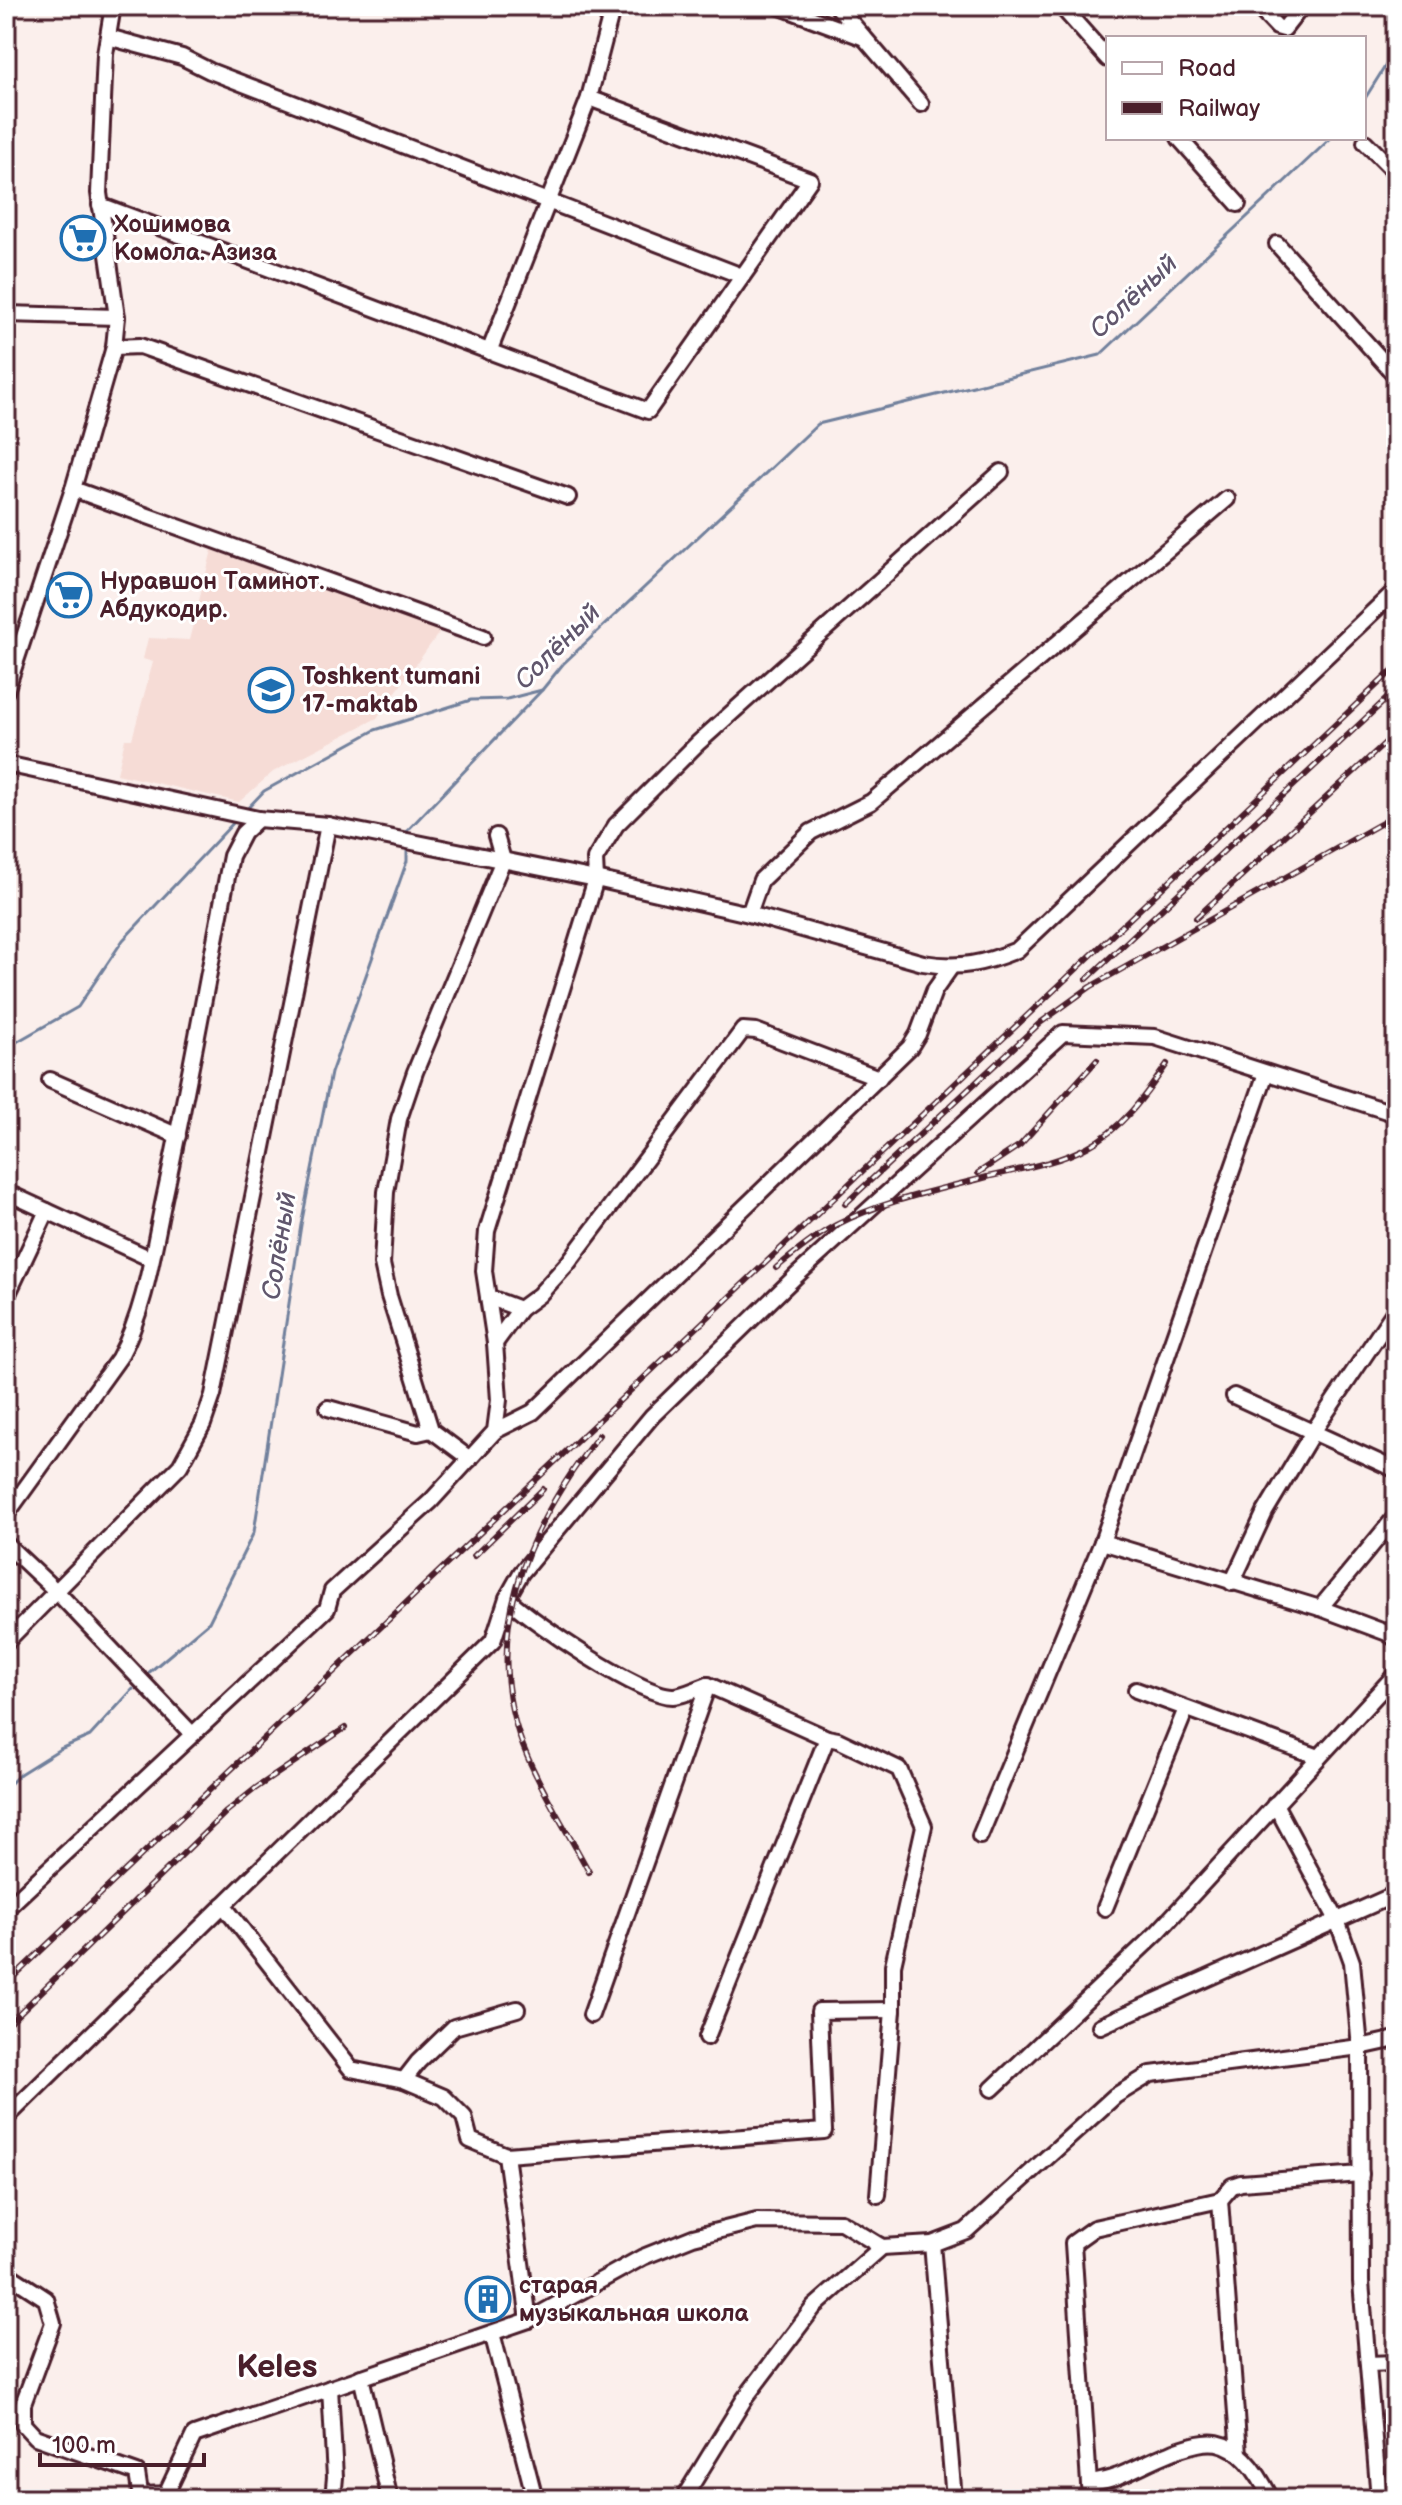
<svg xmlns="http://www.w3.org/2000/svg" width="1402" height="2505" viewBox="0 0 1402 2505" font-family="'Balsamiq Sans',sans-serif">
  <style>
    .built { fill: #f6dcd6 }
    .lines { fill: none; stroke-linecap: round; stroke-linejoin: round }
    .stream { stroke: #71809c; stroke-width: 3 }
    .minor-casing { stroke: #4a1f2b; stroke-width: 20 }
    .minor { stroke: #fff; stroke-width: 14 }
    .rail-casing { stroke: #4a1f2b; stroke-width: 6 }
    .rail { stroke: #fff; stroke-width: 3; stroke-dasharray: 9; stroke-linecap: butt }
    .labels { text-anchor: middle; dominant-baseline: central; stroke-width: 6; stroke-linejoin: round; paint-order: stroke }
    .poi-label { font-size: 24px; font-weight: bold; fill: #4a1f2b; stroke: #fff; text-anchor: start }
    .water-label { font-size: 26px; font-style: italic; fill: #61576d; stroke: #fff }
    .district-label { font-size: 32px; font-weight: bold; fill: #4a1f2b; stroke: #fff }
  </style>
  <rect width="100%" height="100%" fill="#fbefec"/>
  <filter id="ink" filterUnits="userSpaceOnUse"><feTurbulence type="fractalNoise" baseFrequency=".0125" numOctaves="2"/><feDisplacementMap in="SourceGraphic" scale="16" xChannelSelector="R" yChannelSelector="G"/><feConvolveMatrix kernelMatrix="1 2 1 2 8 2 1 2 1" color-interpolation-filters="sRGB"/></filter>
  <g filter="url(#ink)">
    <path class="built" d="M212,550L441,630L377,718L273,772L239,802L117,774L125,739H132L153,662L143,659L148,638L189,640Z"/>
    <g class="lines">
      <g class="stream">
        <path d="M1364,100L1396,49"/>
        <path d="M244,812L264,791L375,730L471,700L507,699L542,690"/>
        <path d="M407,837L406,832L542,690L563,664L818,424L1100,355L1331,138"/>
        <path d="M6,1048L78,1007L123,940L236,820"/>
        <path d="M146,1675L209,1622L254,1532L301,1225L331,1073L407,861V844"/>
        <path d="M6,1788L20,1774L60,1749L90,1736L133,1689"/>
      </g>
      <g class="minor-casing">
        <g id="minor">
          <path d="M778,6L862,37"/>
          <path d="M837,6L921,104"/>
          <path d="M1061,6L1108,59"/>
          <path d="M1257,6L1277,27L1284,29L1302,6"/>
          <path d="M108,37L182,57L210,71L742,276"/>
          <path d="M1179,138L1238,204"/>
          <path d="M1365,142L1396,173"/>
          <path d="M100,205L648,411L810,180L589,98"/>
          <path d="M1277,244L1396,376"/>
          <path d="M6,314L117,317"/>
          <path d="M114,347L140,346L568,497"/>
          <path d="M489,352L589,98L613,6"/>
          <path d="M73,489L483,637"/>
          <path d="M6,691L73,489L114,347L117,317L99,193L105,54L113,6"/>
          <path d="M6,764L258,819L328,825L596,879L749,914L923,963C960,969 983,964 1017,950L1396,590"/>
          <path d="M749,914L761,880L811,832L871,802L1227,499"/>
          <path d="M50,1080L178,1136"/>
          <path d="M6,1192L151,1259"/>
          <path d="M488,1297L520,1309"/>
          <path d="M6,1298L47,1211"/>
          <path d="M495,1343L520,1309L539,1295L568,1263L743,1030L756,1031L879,1078"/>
          <path d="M1234,1396L1396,1470"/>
          <path d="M328,1408L418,1433L431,1430"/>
          <path d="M495,1431L533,1412L910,1047L918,1034L934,991L951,967"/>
          <path d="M470,1459L431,1430L389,1296L382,1264L386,1192L399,1119L415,1072L503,860L496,836"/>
          <path d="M6,1515L119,1358C145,1311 153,1252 164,1199C189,1085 209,970 231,856L243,833L258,819"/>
          <path d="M1102,1542L1320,1608L1387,1633L1396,1639"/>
          <path d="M6,1544L57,1592L192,1734"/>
          <path d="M1232,1583L1265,1512L1313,1432L1396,1309"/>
          <path d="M507,1598C532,1622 640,1696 673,1696C683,1696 698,1688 708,1685L827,1738L838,1740L899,1769L924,1826L893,1965V2010L878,2195"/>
          <path d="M1320,1608L1396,1516"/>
          <path d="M6,1642L180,1466L203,1424L213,1395L328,825"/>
          <path d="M1136,1690L1319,1757"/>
          <path d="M1275,1804L1337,1920L1352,1962L1360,2047L1361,2282L1379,2499"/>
          <path d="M980,1836L1102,1542L1266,1073"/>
          <path d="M223,1905L351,2069L404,2080L444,2097L464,2117L470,2140L506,2155L824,2131L819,2011L893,2010"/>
          <path d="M1105,1908L1186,1709"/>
          <path d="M6,1909L327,1609L332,1591L431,1501L495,1431L499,1400L495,1343L484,1271L487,1231L596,879L595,859L616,825L698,743L1001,472"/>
          <path d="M591,2015L708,1685"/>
          <path d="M1100,2026L1396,1894"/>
          <path d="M707,2037L827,1738"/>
          <path d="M404,2080L418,2062L454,2027L517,2009"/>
          <path d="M992,2089L1158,1932L1396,1674"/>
          <path d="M6,2118L493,1641L507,1598L521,1573L652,1416L796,1276L1063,1033L1155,1037L1396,1114"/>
          <path d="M506,2155L529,2320"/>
          <path d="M1220,2200L1239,2454"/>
          <path d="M932,2244L954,2499"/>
          <path d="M6,2273L46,2299L53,2323L23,2404V2424L35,2437L137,2473L141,2499"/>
          <path d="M492,2333L535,2499"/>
          <path d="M1368,2364L1396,2363"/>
          <path d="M361,2377L390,2499"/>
          <path d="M330,2388L335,2477L333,2499"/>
          <path d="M1089,2484C1099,2481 1109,2480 1118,2476C1144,2466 1191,2438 1217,2443C1243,2448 1261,2478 1271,2499"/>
          <path d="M143,2495L166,2494L194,2435L529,2320L643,2257L693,2237L757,2221L841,2222L882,2247L932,2244L966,2231L1115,2096L1151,2074L1360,2047L1396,2039"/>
          <path d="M683,2499L745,2398L814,2307L882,2247"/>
          <path d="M1090,2499L1073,2243L1094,2228L1220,2200L1232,2186L1241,2183L1361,2174"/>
        </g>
      </g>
      <use href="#minor" class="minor"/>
      <g class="rail-casing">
        <g id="rail">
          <path d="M1196,918L1396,733"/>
          <path d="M1087,979L1396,690"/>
          <path d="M978,1173L1020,1145L1097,1060"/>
          <path d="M845,1204L1040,1023L1090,987L1396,815"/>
          <path d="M776,1268C795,1253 815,1236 836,1225C882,1201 938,1190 987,1177C1020,1169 1057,1163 1087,1147C1122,1129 1145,1096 1167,1064"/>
          <path d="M474,1556L543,1489"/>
          <path d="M589,1872C569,1834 545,1797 528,1758C476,1642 526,1528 599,1435"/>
          <path d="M6,1984L449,1562L1396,667"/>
          <path d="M6,2026L226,1812L256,1788L345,1728"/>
        </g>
      </g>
      <use href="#rail" class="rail"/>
    </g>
  </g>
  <defs>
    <g id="supermarket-ring" transform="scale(2.3)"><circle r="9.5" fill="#fff" stroke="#1f6fb2" stroke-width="1.5"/><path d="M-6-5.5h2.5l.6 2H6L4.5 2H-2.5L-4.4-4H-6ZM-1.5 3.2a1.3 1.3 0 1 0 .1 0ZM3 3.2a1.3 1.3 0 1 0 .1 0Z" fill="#1f6fb2"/></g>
    <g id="school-ring" transform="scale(2.3)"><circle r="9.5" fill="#fff" stroke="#1f6fb2" stroke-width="1.5"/><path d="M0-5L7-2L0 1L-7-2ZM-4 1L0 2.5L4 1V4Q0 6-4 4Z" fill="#1f6fb2"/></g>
    <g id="building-ring" transform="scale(2.3)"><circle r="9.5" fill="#fff" stroke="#1f6fb2" stroke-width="1.5"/><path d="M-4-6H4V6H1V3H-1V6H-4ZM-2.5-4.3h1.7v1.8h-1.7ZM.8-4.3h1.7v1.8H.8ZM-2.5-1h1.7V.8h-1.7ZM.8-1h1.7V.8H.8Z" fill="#1f6fb2"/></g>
  </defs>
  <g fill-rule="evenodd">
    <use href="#supermarket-ring" x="83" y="238"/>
    <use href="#supermarket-ring" x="69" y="595"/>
    <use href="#school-ring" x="271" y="690"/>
    <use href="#building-ring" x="488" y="2299"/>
  </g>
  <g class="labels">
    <g class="poi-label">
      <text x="114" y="224">Хошимова<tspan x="114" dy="28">Комола. Азиза</tspan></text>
      <text x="100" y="581">Нуравшон Таминот.<tspan x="100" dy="28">Абдукодир.</tspan></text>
      <text x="302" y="676">Toshkent tumani<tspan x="302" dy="28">17-maktab</tspan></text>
      <text x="519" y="2285">старая<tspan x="519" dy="28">музыкальная школа</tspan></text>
    </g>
    <g class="water-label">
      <text transform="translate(1134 297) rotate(-43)">Солёный</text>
      <text transform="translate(558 647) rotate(-45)">Солёный</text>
      <text transform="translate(280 1246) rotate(-81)">Солёный</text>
    </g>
    <g class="district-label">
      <text x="277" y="2367">Keles</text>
    </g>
  </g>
  <rect width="1402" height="2505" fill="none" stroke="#fff" stroke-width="32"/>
  <rect x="16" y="16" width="1370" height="2473" fill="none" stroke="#4a1f2b" stroke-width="3" filter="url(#ink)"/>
  <rect x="1106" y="36" width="260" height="104" fill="#ffffff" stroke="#b7a5aa" stroke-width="2"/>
  <rect x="1122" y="62" width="40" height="12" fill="#ffffff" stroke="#b7a5aa" stroke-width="2"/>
  <text x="1178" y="76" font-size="24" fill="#4a1f2b">Road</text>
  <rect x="1122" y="102" width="40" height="12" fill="#4a1f2b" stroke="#b7a5aa" stroke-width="2"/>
  <text x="1178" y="116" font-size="24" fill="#4a1f2b">Railway</text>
  <path d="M40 2453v12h164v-12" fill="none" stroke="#4a1f2b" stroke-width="4"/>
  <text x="52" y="2453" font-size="24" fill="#4a1f2b" stroke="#ffffff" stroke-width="6" paint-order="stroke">100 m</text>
</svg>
